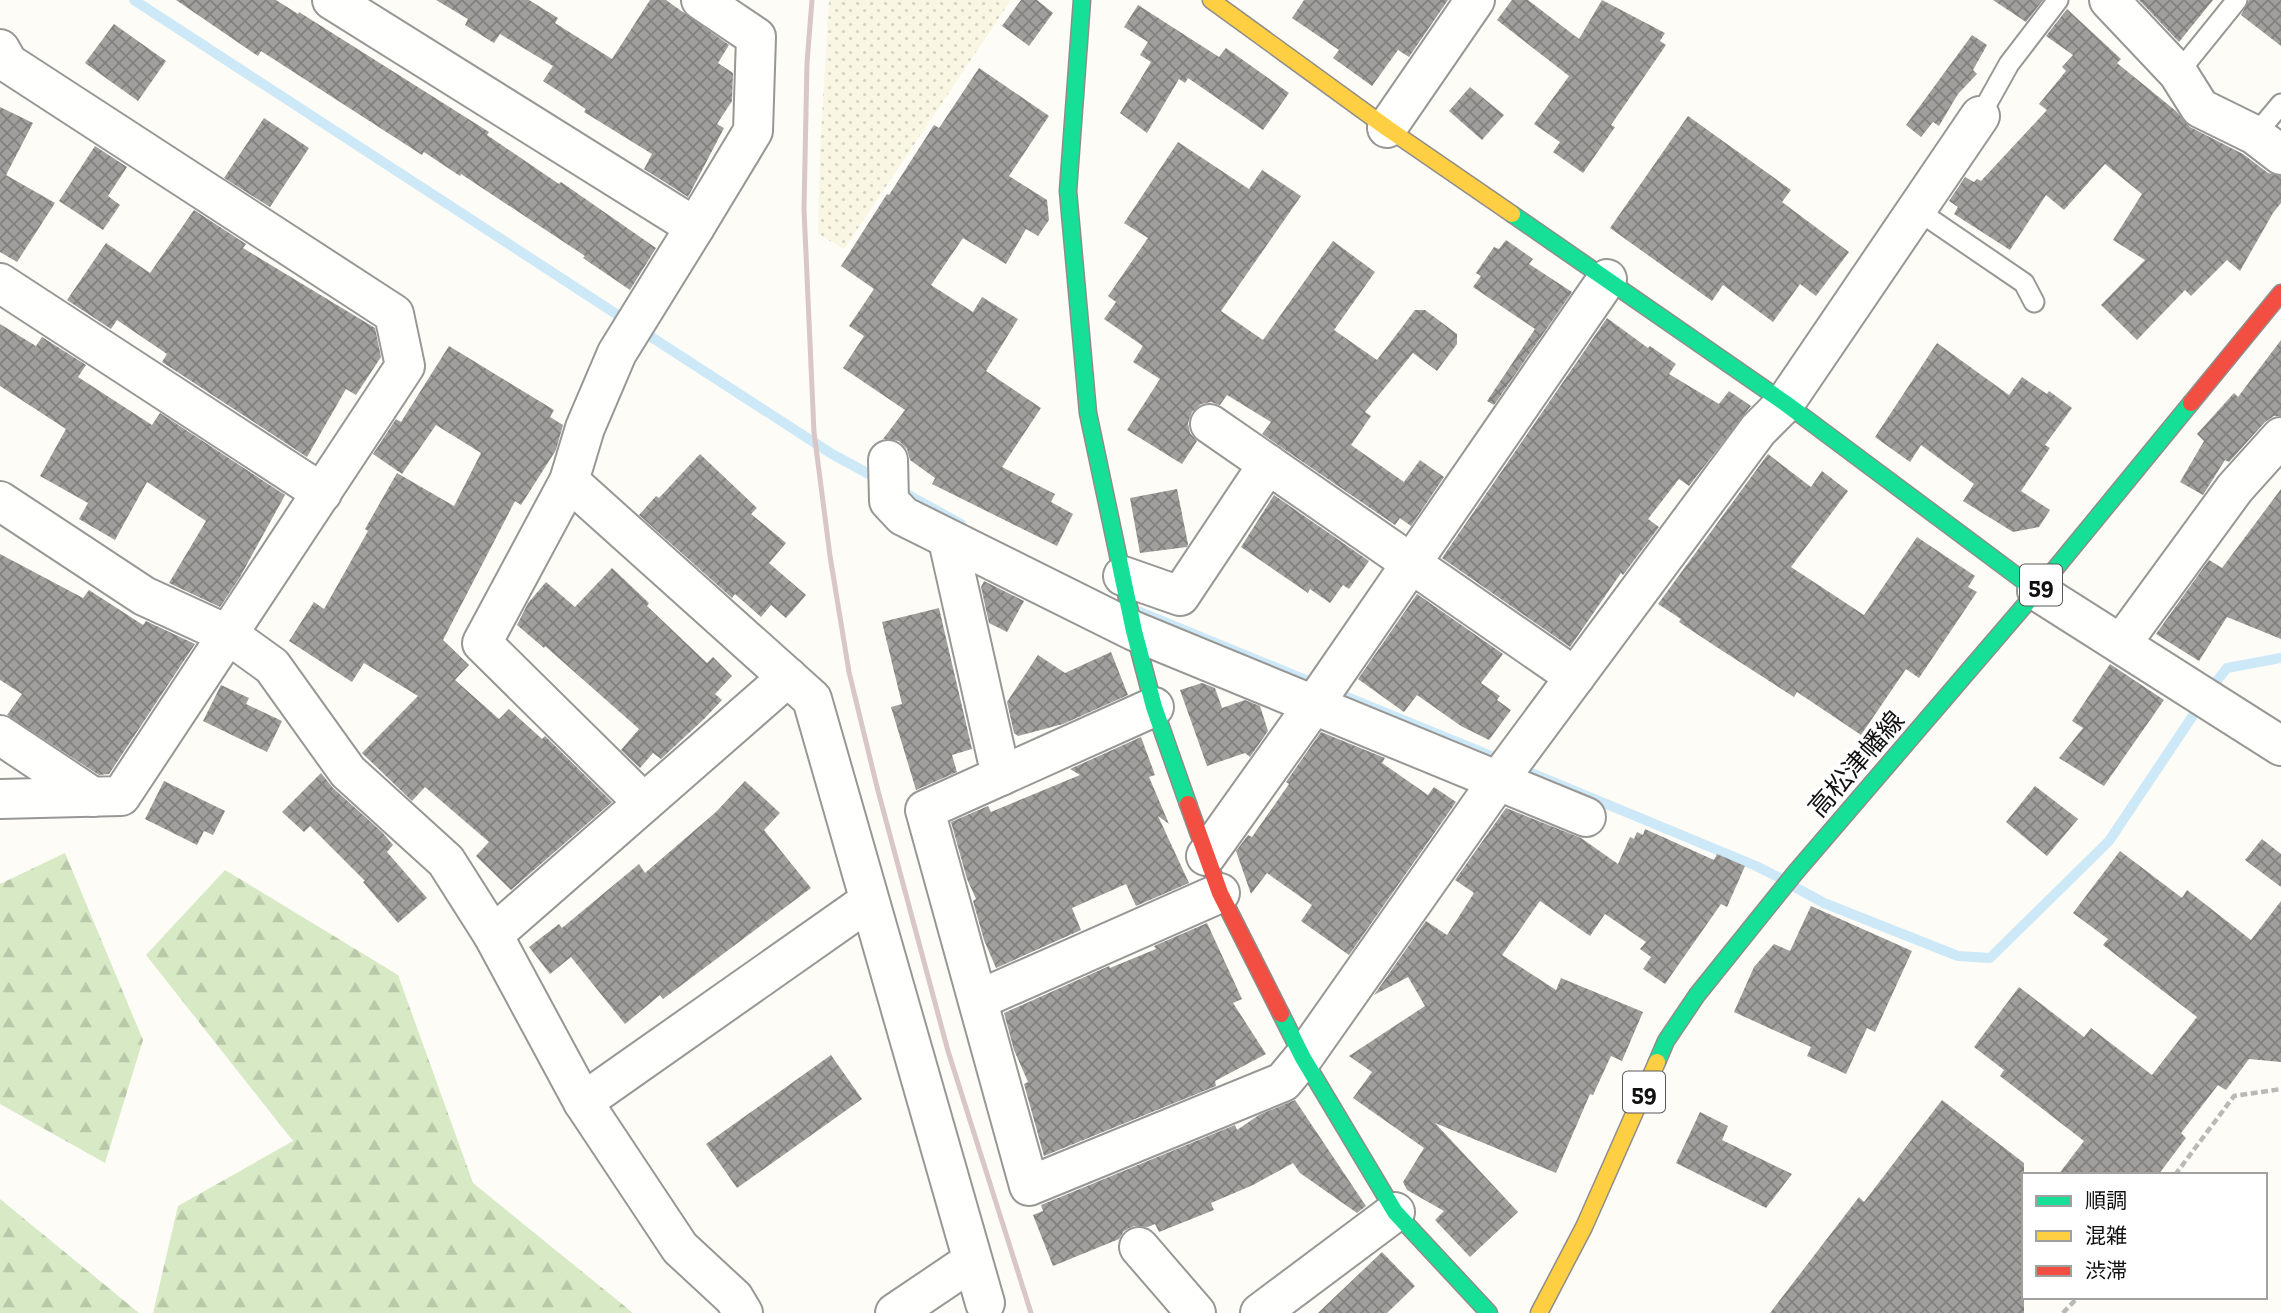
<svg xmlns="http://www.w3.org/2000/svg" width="2281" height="1313" viewBox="0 0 2281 1313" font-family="'Zilla Slab','Noto Sans JP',serif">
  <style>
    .farmland { fill: url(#farmland-dots) }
    .forest { fill: url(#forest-firs) }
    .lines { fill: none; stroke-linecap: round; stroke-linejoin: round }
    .stream { stroke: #cde8f7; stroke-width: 10 }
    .building { fill: url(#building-cross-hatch) }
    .lane-casing { stroke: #979795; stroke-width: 23 }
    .street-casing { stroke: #979795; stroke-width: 42 }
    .fast-casing { stroke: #8e8d8b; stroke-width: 19 }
    .slow-casing { stroke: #8e8d8b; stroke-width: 19 }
    .jam-casing { stroke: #8e8d8b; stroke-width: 19 }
    .path { stroke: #b9b9b8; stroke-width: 4.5; stroke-dasharray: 7 3.5; stroke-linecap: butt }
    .lane { stroke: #fffffe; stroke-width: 19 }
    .street { stroke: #fffffe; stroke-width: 38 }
    .fast { stroke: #16e098; stroke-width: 16 }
    .slow { stroke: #ffcf43; stroke-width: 16 }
    .jam { stroke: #f24e42; stroke-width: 16 }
    .rail { stroke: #d9c6c7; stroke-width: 5 }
    .labels { text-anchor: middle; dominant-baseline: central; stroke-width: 7; stroke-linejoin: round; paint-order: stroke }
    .shield { fill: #fff; stroke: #585858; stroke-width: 2 }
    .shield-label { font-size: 24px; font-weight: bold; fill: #111 }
    .street-label { font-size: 26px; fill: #111; stroke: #fff }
  </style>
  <defs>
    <pattern id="farmland-dots" width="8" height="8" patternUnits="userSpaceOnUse" patternTransform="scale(1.75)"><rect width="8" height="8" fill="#f9f7e4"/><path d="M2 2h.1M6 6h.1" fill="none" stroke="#d4d3c3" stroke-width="1.8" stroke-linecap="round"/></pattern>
    <pattern id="forest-firs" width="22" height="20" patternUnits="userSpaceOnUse" patternTransform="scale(1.75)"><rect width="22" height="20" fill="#d8eac5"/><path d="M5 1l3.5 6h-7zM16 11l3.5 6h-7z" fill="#b8c8a8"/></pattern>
    <pattern id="building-cross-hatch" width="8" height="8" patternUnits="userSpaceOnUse" patternTransform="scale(1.75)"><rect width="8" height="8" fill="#a19f9c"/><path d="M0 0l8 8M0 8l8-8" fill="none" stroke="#82807e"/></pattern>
  </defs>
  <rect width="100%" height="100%" fill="#fdfcf7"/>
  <path class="farmland" d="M829,0H1011L844,249L818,234L820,151Z"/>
  <g class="forest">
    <path d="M65,853L143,1040L105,1163L0,1104V884Z"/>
    <path d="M225,870L398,975L473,1183L633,1313H153L178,1206L293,1141L146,955Z"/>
    <path d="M0,1199L139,1313H0Z"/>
  </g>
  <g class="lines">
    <g class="stream">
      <path d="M134,0L627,321"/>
      <path d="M639,329L832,454L878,479"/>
      <path d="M901,491L961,524"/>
      <path d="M1138,611L1318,685"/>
      <path d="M2215,683L2227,668L2281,658"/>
      <path d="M1332,691L1503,761"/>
      <path d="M1517,767L1756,866L1780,878"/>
      <path d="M1793,886L1824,903L1958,956L1990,958L2109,841L2196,711"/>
    </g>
  </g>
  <g class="building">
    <path d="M176,0H276L298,14L299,12L489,132L487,135L559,184L561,182L656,248L630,290L583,258L585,256L461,174L460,176L424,152L422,155L261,51L258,56Z"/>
    <path d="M436,0H529L558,18L555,23L612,59L650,0H666L729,45L718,63L733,73L732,101L717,124L724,128L688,197L644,169L652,154L584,112L586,109L543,81L553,66L500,34L494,43L465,25L468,19Z"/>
    <path d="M1021,0H1037L1053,13L1029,46L1002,26Z"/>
    <path d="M1304,0H1448L1409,57L1398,50L1372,86L1333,58L1339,50L1292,18Z"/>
    <path d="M1512,0H1528L1579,39L1602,0L1665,33L1660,41L1666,45L1611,125L1615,127L1583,173L1553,152L1560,142L1534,124L1569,76L1497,20Z"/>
    <path d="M1993,0H2043L2026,22Z"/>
    <path d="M2139,0H2213L2179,42Z"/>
    <path d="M2249,0H2281V46L2241,15Z"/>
    <path d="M1138,5L1219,57L1226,48L1289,93L1263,130L1188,78L1185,83L1179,79L1147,133L1120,113L1151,62L1140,55L1148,42L1124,27Z"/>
    <path d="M2067,9L2121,59L2117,63L2176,111L2190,127L2243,154L2268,173L2281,176V203L2273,213L2240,271L2227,260L2191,296L2185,290L2137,340L2101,305L2145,260L2113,240L2142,194L2105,164L2064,210L2046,195L2010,250L1954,214L1958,207L1949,201L1965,177L1974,182L1977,179L1981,181L2047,110L2039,104L2066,71L2062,67L2073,55L2046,36Z"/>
    <path d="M114,24L166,61L138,101L85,63Z"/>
    <path d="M1972,35L1987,45L1973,70L1977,74L1958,94L1939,126L1933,122L1921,137L1906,125Z"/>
    <path d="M979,68L1049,116L1009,176L1047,200L1049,220L1038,236L1026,229L1006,264L963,238L931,285L973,312L982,297L1018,319L986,371L1041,408L1002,467L1055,494L1051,502L1073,514L1057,546L932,484L935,478L910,460L907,449L899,441L883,439L905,410L843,368L864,336L849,326L874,289L841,266L887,194L889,195L934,125L939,128Z"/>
    <path d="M1470,87L1504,115L1482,140L1449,111Z"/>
    <path d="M0,107L33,123L6,175L55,203L17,262L0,252Z"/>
    <path d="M1688,116L1791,190L1782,202L1849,252L1816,296L1800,284L1773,322L1723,285L1712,301L1610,228Z"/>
    <path d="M264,118L309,148L270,207L224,178Z"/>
    <path d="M1178,142L1249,189L1262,170L1301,196L1221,311L1263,340L1333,241L1375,272L1334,330L1377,360L1415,310H1425L1457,334V344L1437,371L1413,353L1365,412L1371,416L1351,445L1404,482L1420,460L1444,477L1411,526L1400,518L1395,525L1262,434L1271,422L1227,395L1220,405L1211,402L1201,404L1192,412L1188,423L1190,433L1197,441L1182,464L1127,430L1160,379L1133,362L1143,346L1104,319L1116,302L1108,296L1148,238L1124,223Z"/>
    <path d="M95,146L127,167L108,196L120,205L103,230L59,201Z"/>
    <path d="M194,210L246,244L243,248L375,328L381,357L356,395L346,389L307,457L162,362L167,354L117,320L111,329L67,300L106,243L150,273Z"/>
    <path d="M1506,240L1533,259L1529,264L1572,292L1494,405L1487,401L1535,329L1473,287L1481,276L1476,273L1494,247L1499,249Z"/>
    <path d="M1607,318L1648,348L1650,346L1676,364L1669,374L1719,404L1729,391L1751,406L1689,486L1679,479L1648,519L1659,527L1623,575L1621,573L1570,647L1442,558Z"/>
    <path d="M0,324L36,346L42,337L86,365L78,377L152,425L160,413L285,495L240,577L220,607L169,583L206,521L147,482L115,540L79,519L88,503L40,476L66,429L0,386Z"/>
    <path d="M2281,340V416H2274L2265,422L2229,462L2225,460L2203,495L2180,482L2204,441L2197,434L2234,393L2238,397Z"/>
    <path d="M1937,343L2009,395L2022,377L2047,394L2049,391L2072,408L2045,445L2050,448L2021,491L2050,510L2039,527L2013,532L1963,501L1974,484L1921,445L1910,462L1875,437Z"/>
    <path d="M449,346L554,410L550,417L563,425L556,450L521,505L515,501L443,640L469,665L455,680L499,719L509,709L542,739L545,736L612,802L511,890L476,856L489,842L425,787L412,801L362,753L418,696L364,663L352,682L289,641L314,602L324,609L368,531L365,529L397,473L454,506L481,453L436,425L402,474L373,454L396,419L401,422Z"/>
    <path d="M700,454L757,508L751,514L786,543L769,563L806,595L786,618L771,605L761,617L735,594L732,598L639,515L656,496L659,498Z"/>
    <path d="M1768,454L1811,487L1822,471L1848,491L1791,567L1864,615L1917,537L1975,576L1968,587L1977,592L1919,678L1906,669L1861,735L1797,692L1794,697L1715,646L1679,622L1681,619L1658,604Z"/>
    <path d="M1177,489L1188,544L1187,547L1140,553L1130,498Z"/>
    <path d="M2281,489V639L2227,617L2199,661L2156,634L2209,560L2222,568Z"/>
    <path d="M1274,495L1369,561L1349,589L1343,585L1330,603L1310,589L1308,593L1241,547Z"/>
    <path d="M0,554L83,598L89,590L143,625L146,621L195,644L109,774L99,775L7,715L22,694L0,680Z"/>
    <path d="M612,568L649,603L647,606L707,663L713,657L732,676L715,694L722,700L704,719L661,759L653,753L640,768L621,750L639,729L545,646L544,648L517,625L528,603L546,582L575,607Z"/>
    <path d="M984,581L1024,601L1007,632L989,623L981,587Z"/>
    <path d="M1417,594L1503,654L1481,683L1500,696L1497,700L1511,710L1489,740L1461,726L1417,695L1404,712L1358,679Z"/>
    <path d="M939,608L972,749L952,755L957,772L916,790L891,707L902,704L882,622Z"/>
    <path d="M1111,652L1128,695L1063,724L1018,736L1014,733L1007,702L1038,655L1065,673Z"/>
    <path d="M2110,664L2164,700L2104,786L2059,758L2083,728L2072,721Z"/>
    <path d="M1202,683L1215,688L1222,708L1245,700L1260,706L1268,731L1250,757L1245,753L1207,766L1180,690Z"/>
    <path d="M221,685L249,698L246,704L282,721L267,752L203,721Z"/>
    <path d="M1321,732L1385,758L1382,763L1428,795L1434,787L1456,802L1349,955L1301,921L1312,905L1267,873L1251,894L1236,851L1248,835L1252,837L1289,784L1286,782Z"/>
    <path d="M1141,737L1155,775L1149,777L1169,824L1158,816L1189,883L1136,906L1126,884L1072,908L1081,930L996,968L984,940L973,901L976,899L967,879L951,822L988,806L991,812L1080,775L1070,769Z"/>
    <path d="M321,773L333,788L382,832L393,845L387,852L427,898L398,923L363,882L365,881L310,826L304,832L282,812Z"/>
    <path d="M164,781L225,811L213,835L204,831L197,845L145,819Z"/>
    <path d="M745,781L780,813L764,830L811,888L663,999L660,995L625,1024L571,957L550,974L529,947L559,924L562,928L639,864L645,873L716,812Z"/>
    <path d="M2035,786L2078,819L2047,856L2006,822Z"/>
    <path d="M1506,808L1581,838L1618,864L1630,837L1634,839L1637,832L1643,835L1645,829L1714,860L1717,854L1745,866L1727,907L1721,904L1665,984L1643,969L1651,957L1640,949L1646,942L1605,914L1590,936L1540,901L1502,955L1556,990L1561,978L1643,1012L1622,1061L1611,1056L1593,1095L1590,1094L1556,1173L1435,1123L1518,1212L1470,1257L1435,1220L1444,1211L1407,1190L1403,1182L1424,1148L1353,1098L1372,1072L1349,1056L1425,1006L1408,977L1374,995L1426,921L1447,935L1474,893L1455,880Z"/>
    <path d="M2262,839L2281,854V887L2245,860Z"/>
    <path d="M2120,851L2182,898L2187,890L2251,940L2281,901V1062L2249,1059L2226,1090L2218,1085L2181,1133L2186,1138L2158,1175H2058L2084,1141L2000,1076L2004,1070L1974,1047L2019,987L2084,1037L2091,1028L2152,1075L2197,1017L2103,945L2108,939L2073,913Z"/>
    <path d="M1811,906L1912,951L1875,1032L1867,1028L1846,1074L1807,1056L1811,1047L1734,1012L1754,967L1774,944L1790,951Z"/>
    <path d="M1207,923L1242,999L1233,1003L1266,1054L1215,1081L1216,1086L1044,1156L1024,1084L1028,1082L1014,1050L1004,1013L1109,966L1110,968L1156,949L1154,946Z"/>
    <path d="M831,1055L862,1099L737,1188L706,1144Z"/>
    <path d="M1295,1100L1366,1206L1357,1213L1300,1173L1293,1163L1253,1185L1211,1203L1214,1210L1159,1232L1155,1224L1148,1227L1134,1226L1124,1231L1119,1239L1053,1266L1033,1215L1043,1211L1041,1205L1235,1125L1237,1130L1259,1115Z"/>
    <path d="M1942,1100L2024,1163V1313H1770L1859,1197L1864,1202Z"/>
    <path d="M1700,1112L1728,1126L1722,1140L1792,1174L1766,1208L1676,1163Z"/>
    <path d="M1382,1252L1415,1286L1387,1313H1318Z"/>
  </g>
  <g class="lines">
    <g class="lane-casing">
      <g id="lane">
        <path d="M2178,73L2237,0"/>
        <path d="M1980,116L2009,64L2058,0"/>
        <path d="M2255,135L2281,104"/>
        <path d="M1917,210L2024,283L2034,302"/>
      </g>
    </g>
    <g class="street-casing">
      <g id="street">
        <path d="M332,0L695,227L753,131L756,37L701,0"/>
        <path d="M2109,0L2178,73L2200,108L2255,135L2281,155"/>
        <path d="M0,49L8,63L394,314L405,366L121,796L0,799"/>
        <path d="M1387,128L1475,0"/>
        <path d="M0,283L322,493"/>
        <path d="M1210,424L1575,677"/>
        <path d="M888,460L889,501L903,516L1134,631L1586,817"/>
        <path d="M569,481L812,699L985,1303"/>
        <path d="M0,501L144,596L229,635L272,666L348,772L446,861L493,935L583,1102L680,1248L734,1298L743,1313"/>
        <path d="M948,540L1001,776"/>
        <path d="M1123,576L1180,596L1268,464"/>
        <path d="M2037,591L2281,746"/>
        <path d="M2121,644L2235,488L2281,437"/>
        <path d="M1154,707L925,810L1029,1186L1283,1082L1303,1058L1497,782L1758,430L1785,403L1980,116"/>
        <path d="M0,735L93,797"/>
        <path d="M643,802L482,643L569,481L585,428L617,353L695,227"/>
        <path d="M1206,856L1313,706L1607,279"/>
        <path d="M493,935L788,677"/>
        <path d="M978,1000L1220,893"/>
        <path d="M583,1102L869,901"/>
        <path d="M1139,1247L1196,1313"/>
        <path d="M895,1313L972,1261"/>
        <path d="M1260,1313L1395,1212"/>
      </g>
    </g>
    <g class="fast-casing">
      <g id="fast">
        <path d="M1082,0L1068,191L1088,413L1134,631L1154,707L1188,804"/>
        <path d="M1512,214L1785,403L2037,591"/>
        <path d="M1281,1014L1303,1058L1395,1212L1489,1313"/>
        <path d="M1657,1062L1666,1041L1697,995L1795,873L2037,591L2191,403"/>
      </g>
    </g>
    <g class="slow-casing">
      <g id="slow">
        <path d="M1211,0L1387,128L1512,214"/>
        <path d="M1539,1313L1584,1227L1657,1062"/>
      </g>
    </g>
    <g class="jam-casing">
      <g id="jam">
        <path d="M2191,403L2281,293"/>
        <path d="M1188,804L1220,893L1281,1014"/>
      </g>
    </g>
    <g class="path">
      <path d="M2175,1175L2234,1096L2281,1089"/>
      <path d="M2063,1313L2078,1297"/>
    </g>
    <use href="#lane" class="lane"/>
    <use href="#street" class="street"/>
    <use href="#fast" class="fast"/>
    <use href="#slow" class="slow"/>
    <use href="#jam" class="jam"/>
    <path class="rail" d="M812,0L807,63L804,209L814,432L830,556L849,672L877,787L948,1051L1031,1313"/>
  </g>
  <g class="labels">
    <g class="shield">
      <rect x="2020" y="564.5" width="42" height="41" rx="5"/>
      <rect x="1623" y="1071.5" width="42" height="41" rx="5"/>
    </g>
    <g class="shield-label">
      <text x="2041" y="585">59</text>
      <text x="1644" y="1092">59</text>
    </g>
    <g class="street-label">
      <text transform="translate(1856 764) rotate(-49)">高松津幡線</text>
    </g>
  </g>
  <rect x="2022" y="1173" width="245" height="126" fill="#ffffff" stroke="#a0a0a0" stroke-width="2"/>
  <rect x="2036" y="1196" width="35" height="10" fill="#16e098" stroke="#a0a0a0" stroke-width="2"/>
  <text x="2085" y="1208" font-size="21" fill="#111111">順調</text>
  <rect x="2036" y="1231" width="35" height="10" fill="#ffcf43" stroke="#a0a0a0" stroke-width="2"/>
  <text x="2085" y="1243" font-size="21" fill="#111111">混雑</text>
  <rect x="2036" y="1266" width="35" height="10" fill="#f24e42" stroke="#a0a0a0" stroke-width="2"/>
  <text x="2085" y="1278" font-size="21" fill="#111111">渋滞</text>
</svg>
